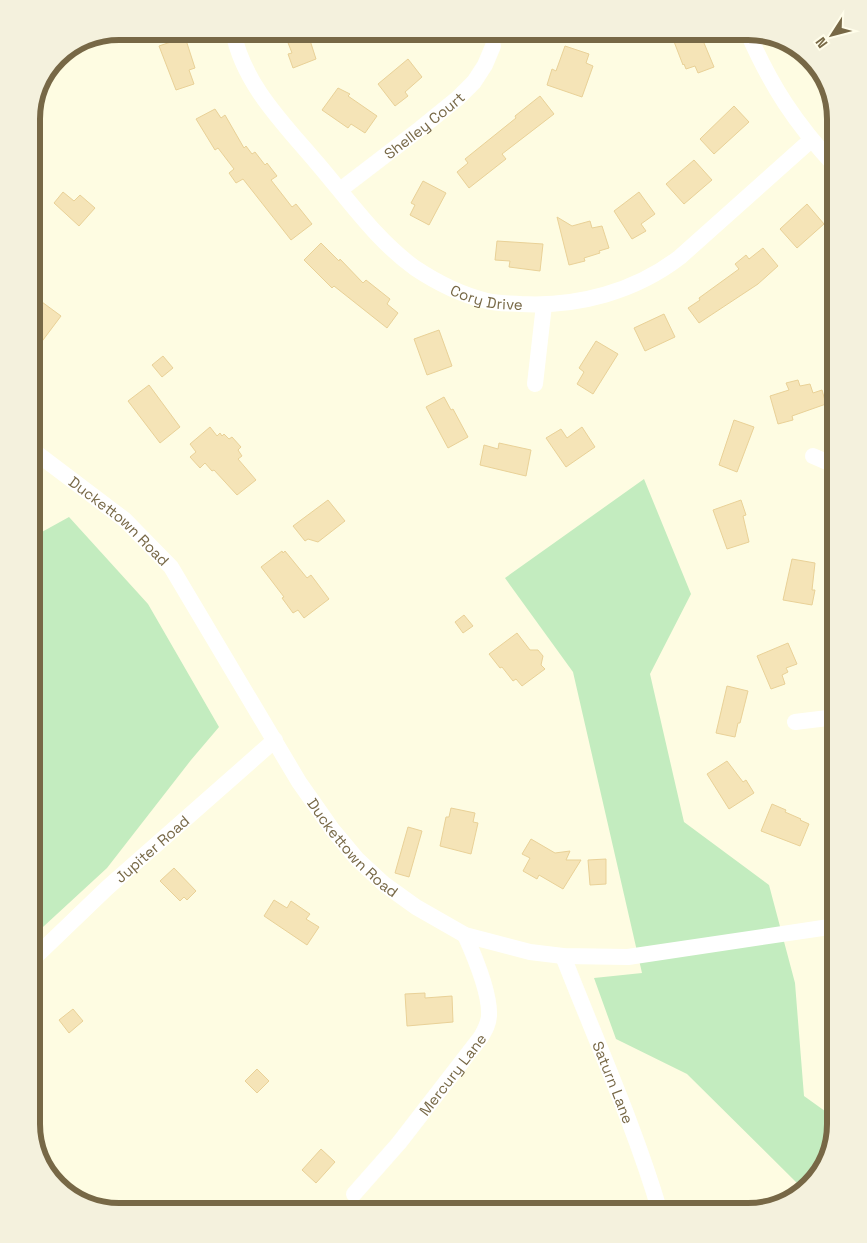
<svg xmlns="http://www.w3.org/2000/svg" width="867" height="1243" viewBox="0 0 867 1243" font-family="'Space Grotesk',sans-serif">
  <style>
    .green { fill: #c3ecbf }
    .building { fill: #f5e4b7; stroke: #e9d197 }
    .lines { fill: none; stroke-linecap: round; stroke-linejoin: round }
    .minor { stroke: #fff; stroke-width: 16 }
    .labels { text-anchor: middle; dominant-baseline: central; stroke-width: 4; stroke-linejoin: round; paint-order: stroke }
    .street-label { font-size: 15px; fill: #776846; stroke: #fffdea }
    .rim { fill: none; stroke: #776846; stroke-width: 6 }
  </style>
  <rect width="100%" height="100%" fill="#fefce2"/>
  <g class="green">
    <path d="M644,479L691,594L650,674L684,822L769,885L795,983L804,1096L836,1119V1125L824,1168L803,1189L687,1074L616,1039L594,978L642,973L573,672L505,578Z"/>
    <path d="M69,517L148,604L219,727L191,760L107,868L31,938V538Z"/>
  </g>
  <g class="building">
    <path d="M295,31H307L316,59L293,68L288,54L292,53L285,35Z"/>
    <path d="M692,31H699L714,67L698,73L695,66L686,69L684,64L683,65L673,39Z"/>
    <path d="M185,37L195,68L189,70L194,84L176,90L159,46Z"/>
    <path d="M565,46L589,54L586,63L593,66L582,97L547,85L552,69L556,71Z"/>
    <path d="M408,59L422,77L405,92L408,96L395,106L378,84Z"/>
    <path d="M338,88L350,94L348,96L377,116L365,133L351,124L348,128L322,110Z"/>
    <path d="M540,96L554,114L502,154L506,159L469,188L457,172L468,163L465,159L516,118L515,116Z"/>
    <path d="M734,106L749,122L714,154L700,139Z"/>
    <path d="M215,109L221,118L225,115L244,148L246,146L252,154L255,152L265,165L267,163L277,176L271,180L292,207L296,204L312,224L291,240L243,179L236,183L229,173L234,169L218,148L215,150L196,119Z"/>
    <path d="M694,160L712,180L684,204L666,184Z"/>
    <path d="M423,181L446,193L429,225L410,215L415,205L411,203Z"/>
    <path d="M63,192L74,201L80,195L95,208L79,226L54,203Z"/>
    <path d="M639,192L655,214L641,224L646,231L632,239L614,211Z"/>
    <path d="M807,204L824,224L797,248L780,229Z"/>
    <path d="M557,217L572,226L590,221L592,228L602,226L609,248L599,251L600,253L584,258L585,261L569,265Z"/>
    <path d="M497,241L543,244L540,271L509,267L510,261L495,260Z"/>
    <path d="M321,243L339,261L340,259L363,283L366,280L390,299L387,304L398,313L387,328L334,286L332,288L304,260Z"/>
    <path d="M763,248L778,266L758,284L699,323L688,308L700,300L699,298L739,269L735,264L746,255L749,259Z"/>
    <path d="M31,297L41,304L42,302L61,316L40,344L31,338Z"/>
    <path d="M664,314L675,337L645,351L634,328Z"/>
    <path d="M439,330L452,366L427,375L414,339Z"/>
    <path d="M596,341L618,354L593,394L577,384L584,372L579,368Z"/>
    <path d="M163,356L173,368L162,377L152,365Z"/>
    <path d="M798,380L800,386L810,384L813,393L822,390L826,404L792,416L793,420L778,424L770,396L789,390L786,383Z"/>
    <path d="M149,385L180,427L160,443L128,401Z"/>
    <path d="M444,397L451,410L453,409L468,437L448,448L426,407Z"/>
    <path d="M734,420L754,427L737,472L719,465Z"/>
    <path d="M210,427L217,436L220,433L222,436L224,434L229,439L232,437L241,447L238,450L242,456L238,459L256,480L237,495L214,470L212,471L205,463L200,468L190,457L196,452L190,444Z"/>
    <path d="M582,427L595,447L566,467L546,438L561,429L567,438Z"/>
    <path d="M499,443L531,450L526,476L480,465L484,445L498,449Z"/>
    <path d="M328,500L345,521L318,542L308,539L305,541L293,526Z"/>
    <path d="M741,500L746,515L743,516L749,542L727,549L713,510Z"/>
    <path d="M282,551L283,553L285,551L307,578L311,575L329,599L304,618L298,610L293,613L282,598L284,597L261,567Z"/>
    <path d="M792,559L815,563L812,590H815L812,605L783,600Z"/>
    <path d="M464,615L473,626L463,633L455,622Z"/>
    <path d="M517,633L530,650H538L543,656L541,665L545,669L522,686L516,679L513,681L502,667L500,668L489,654Z"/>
    <path d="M788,643L797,664L786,668L788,672L782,675L785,684L771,689L757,656Z"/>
    <path d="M727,686L748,691L740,723H738L735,737L716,733Z"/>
    <path d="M727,761L743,782L746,780L754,793L729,809L707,774Z"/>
    <path d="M772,804L786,810L785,812L801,819L800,820L809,824L800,846L761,831Z"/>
    <path d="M451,808L475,813L473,822L478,823L471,854L440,846L446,817H449Z"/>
    <path d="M408,827L422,831L409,877L395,873Z"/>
    <path d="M531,839L555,853L570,851L566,860H581L563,889L539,875L537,879L523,871L530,858L522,854Z"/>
    <path d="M606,859V884L590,885L588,860Z"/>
    <path d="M174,868L196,891L187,900L184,897L180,901L160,881Z"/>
    <path d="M274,900L287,908L291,901L310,914L306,919L319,927L307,945L264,916Z"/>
    <path d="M425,993V998L452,996L453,1022L407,1026L405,994Z"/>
    <path d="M73,1009L83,1021L69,1033L59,1020Z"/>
    <path d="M257,1069L269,1081L257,1093L245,1081Z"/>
    <path d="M321,1149L335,1162L316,1183L302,1170Z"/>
  </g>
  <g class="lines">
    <g class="minor">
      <path id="s1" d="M233,31C243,84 284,124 317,163C348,199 376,240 415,268C436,282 462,295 487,301C497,304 510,303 521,304C577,307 635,292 680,257L811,140"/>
      <path d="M747,31C771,86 795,123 836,167"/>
      <path id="s2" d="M340,190L421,128L458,98L474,82L485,65L493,46"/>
      <path d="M535,384L544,305"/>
      <path id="s3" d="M31,449L125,520L171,567L299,782L332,829L357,859L384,884L416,907L465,935L530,952L563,956L628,957L836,926"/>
      <path d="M813,456L836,466"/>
      <path d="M795,722L836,717"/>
      <path id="s4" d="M563,956C596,1041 634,1124 660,1212"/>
      <path id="s5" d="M31,961L107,888L275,740"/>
      <path id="s6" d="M354,1194L399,1143L481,1037C485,1030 489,1023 489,1015C490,993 474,955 465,935"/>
    </g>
  </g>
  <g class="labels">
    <g class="street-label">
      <text stroke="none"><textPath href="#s2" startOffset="106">Shelley Court</textPath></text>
      <text stroke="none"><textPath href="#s1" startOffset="381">Cory Drive</textPath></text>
      <text stroke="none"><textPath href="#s3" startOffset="114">Duckettown Road</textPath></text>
      <text stroke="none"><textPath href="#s3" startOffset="519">Duckettown Road</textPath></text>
      <text stroke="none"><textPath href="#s5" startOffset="165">Jupiter Road</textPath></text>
      <text stroke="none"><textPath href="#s6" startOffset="155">Mercury Lane</textPath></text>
      <text stroke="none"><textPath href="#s4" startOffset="136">Saturn Lane</textPath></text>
    </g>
  </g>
  <path d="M0 0H867V1243H0ZM119 40H748A79 79 0 0 1 827 119V1124A79 79 0 0 1 748 1203H119A79 79 0 0 1 40 1124V119A79 79 0 0 1 119 40Z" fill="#f4f1dd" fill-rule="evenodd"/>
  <path class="rim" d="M119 40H748A79 79 0 0 1 827 119V1124A79 79 0 0 1 748 1203H119A79 79 0 0 1 40 1124V119A79 79 0 0 1 119 40Z"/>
  <g transform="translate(832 35) rotate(234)" stroke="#fffdea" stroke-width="4" paint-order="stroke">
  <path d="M0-4L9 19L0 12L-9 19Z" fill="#776846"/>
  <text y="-8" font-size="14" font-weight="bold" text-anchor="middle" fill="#776846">N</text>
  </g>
</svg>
